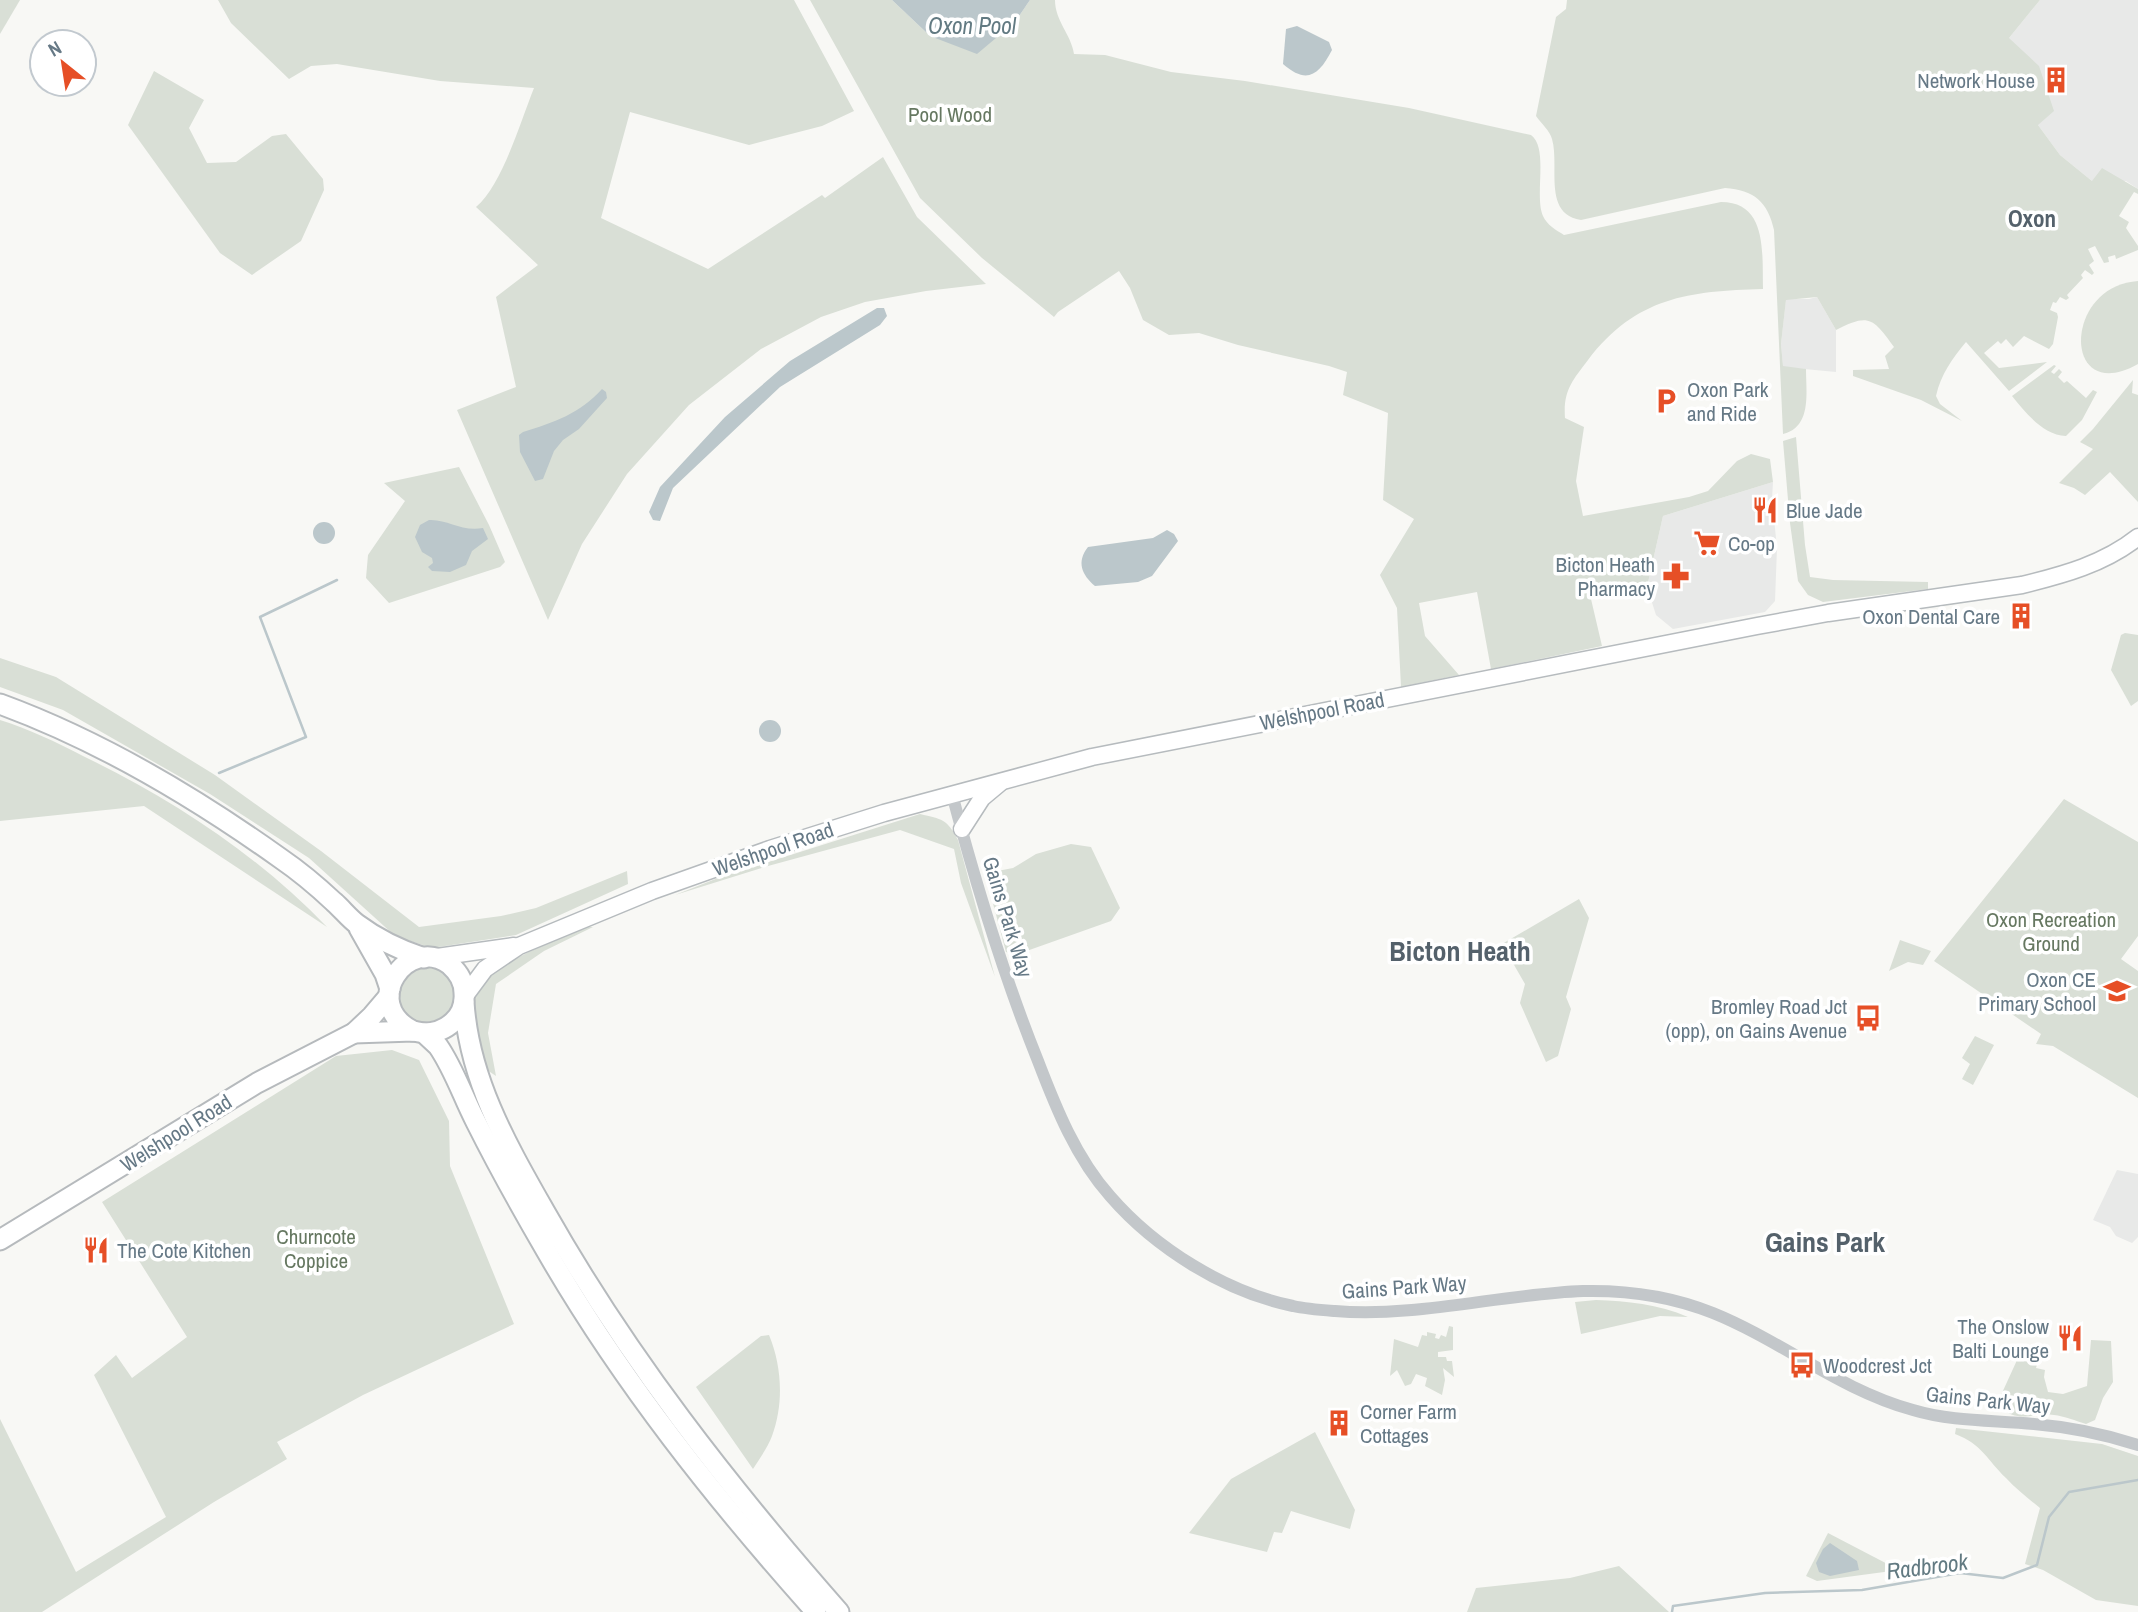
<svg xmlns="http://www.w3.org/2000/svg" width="2138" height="1612" viewBox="0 0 2138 1612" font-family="'Archivo Narrow',sans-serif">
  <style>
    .built { fill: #e8e9e8 }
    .green { fill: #d9dfd6 }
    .water { fill: #bbc7cb }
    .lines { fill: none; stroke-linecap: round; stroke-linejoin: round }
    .stream { stroke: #bbc7cb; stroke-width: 2.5 }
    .major-casing { stroke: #b6bbbe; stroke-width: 19 }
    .highway-casing { stroke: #b6babd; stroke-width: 23 }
    .minor { stroke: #c3c7ca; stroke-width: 12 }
    .major { stroke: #fff; stroke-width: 16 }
    .highway { stroke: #fff; stroke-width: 19 }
    .labels { text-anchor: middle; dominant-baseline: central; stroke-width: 7; stroke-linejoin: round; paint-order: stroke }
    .poi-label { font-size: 21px; fill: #667986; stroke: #fff; text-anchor: end }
    .park-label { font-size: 21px; fill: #667861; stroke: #fff }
    .street-label { font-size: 21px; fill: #667986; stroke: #fff }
    .water-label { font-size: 23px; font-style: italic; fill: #627a82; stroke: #fff }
    .neighbourhood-label { font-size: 23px; font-weight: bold; fill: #54616b; stroke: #fff }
    .district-label { font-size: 28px; font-weight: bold; fill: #54616b; stroke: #fff }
  </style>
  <rect width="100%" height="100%" fill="#f8f8f5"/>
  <g class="built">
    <path d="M2040,0H2138V189L2126,181H2092L2060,155L2038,125L2009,38Z"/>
    <path d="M1817,297L1836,330V372L1783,367L1781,344L1786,299H1809Z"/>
    <path d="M1773,482L1772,499L1777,548L1775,601L1765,612L1673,629L1656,615L1647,587L1663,516Z"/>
    <path d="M2117,1170L2138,1174V1237L2132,1243L2116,1236L2110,1227L2093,1220Z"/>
  </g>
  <g class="green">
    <path d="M0,0H20L0,34Z"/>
    <path d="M218,0H794L854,111L822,126L749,145L630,112L601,218L708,269L822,195L825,198L883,157L917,217L986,284L926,291L865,302L821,317L761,349L689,405L627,474L582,544L548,620L457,410L516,387L496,297L538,265L476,207C502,186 521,120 534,88L440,81L337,64L311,66L289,79L231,23Z"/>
    <path d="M810,0H892L930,36L1015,22L1030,0H1055C1055,21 1071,34 1074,54L1105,55L1171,72L1245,81L1409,108L1531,135C1549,148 1534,196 1543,216C1547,225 1556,230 1564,235L1721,202C1768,202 1762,254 1763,289C1689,291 1636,297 1588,360C1572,381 1563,391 1565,418L1584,427L1576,481L1583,516L1689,497L1708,491L1737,461L1751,454L1770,459L1773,482L1663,516L1647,587L1591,599L1602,646L1491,669L1477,592L1419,603L1425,636L1459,675L1401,687L1397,608L1380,575L1414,519L1383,500L1388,413L1343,395L1347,372L1329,366L1238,345L1199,333L1169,335L1143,320L1130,288L1119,271L1058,312L1054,317L982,258L920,198Z"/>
    <path d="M1567,0H2040L2009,38L2039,66L2054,111L2038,125L2060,155L2092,181L2102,168L2138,189V194L2134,192L2119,216L2129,222L2126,228L2138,246V250L2116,259L2115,255L2108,257L2109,262L2104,263L2095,246L2088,249L2094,261L2089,265L2094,273L2092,275L2085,270L2081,275L2083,278L2067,295L2069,298L2066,300L2060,297L2056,303L2053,302L2050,310L2057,313L2058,317L2053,344L2049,349L2024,336L2013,347L2006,339L2001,344L1998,341L1984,353L1999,368L2047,362L2009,391L1966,342C1952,359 1941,374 1936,396L1940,404L1962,421L1921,400L1853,376V370L1889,369L1885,356L1894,347C1873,318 1869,313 1836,330L1817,297L1786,300L1781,344L1783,366L1806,369C1806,393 1812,427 1783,434L1774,230C1768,202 1754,190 1725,188L1581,220C1542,214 1560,166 1552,139C1550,131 1541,123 1536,116L1556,17L1566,9Z"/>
    <path d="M154,71L204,100L189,128L207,163L236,162L272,136L286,134L323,179L324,190L301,241L252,275L220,253L128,125Z"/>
    <path d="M2138,281V364C2062,407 2062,286 2138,281Z"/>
    <path d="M2054,365L2056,366L2051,372L2054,374L2059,369L2062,372L2058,377L2064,383L2067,381L2086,398L2093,390L2097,392L2082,420L2066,436C2043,435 2026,413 2012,396Z"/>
    <path d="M2133,380L2132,393L2138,395V502L2110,472L2085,495L2074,488L2059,483L2093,449L2080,442L2093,429Z"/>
    <path d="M1796,437L1805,545L1810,577L1833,580L1928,582V589L1823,602L1808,595L1798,581L1790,523L1783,441Z"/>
    <path d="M459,467L489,525L505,562L500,567L389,603L366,578L368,555L405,501L384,483Z"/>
    <path d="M2125,633L2138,635V701L2131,706L2111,670L2121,635Z"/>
    <path d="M0,658L56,677L215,775L321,851L419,927L501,916L536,908L627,871L628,884L516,935L432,948L395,936L309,858L210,794L63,710L0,687Z"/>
    <path d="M0,720C29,729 56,742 83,756C172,799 258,855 327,927L144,806L0,821Z"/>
    <path d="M2064,799L2138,842V936L2121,959L2138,971V1098L2053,1046L2036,1044L2041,1034L1934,961Z"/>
    <path d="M920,814C942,819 947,819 958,840L995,977L961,883L954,849L900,830L768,866L675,895L718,878Z"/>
    <path d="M1071,844L1091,847L1120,908L1111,921L1015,955L1006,952L991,896L1000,893L992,872L1013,868L1036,854Z"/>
    <path d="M1579,899L1589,918L1566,997L1571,1009L1558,1056L1546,1062L1520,1003L1525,984L1502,944Z"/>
    <path d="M588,927H593L544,951L496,984L488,1033L496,1076L484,1068C480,1048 471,1024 474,1003C479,965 556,941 588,927Z"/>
    <path d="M1900,940L1931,951L1923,965L1908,962L1889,971Z"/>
    <circle cx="427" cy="995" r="29"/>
    <path d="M1975,1036L1994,1045L1973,1085L1962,1079L1970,1064L1962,1058Z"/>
    <path d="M392,1050L419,1060L449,1121L450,1166L514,1324L363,1395L277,1442L287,1459L214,1502L42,1612H0V1419L76,1572L166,1517L94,1375L116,1355L132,1378L187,1337L102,1202L336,1056Z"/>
    <path d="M1596,1300C1627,1301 1658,1304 1688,1317L1660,1316L1581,1334L1575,1302Z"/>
    <path d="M1449,1326L1453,1327V1350L1438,1352V1357H1446L1447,1361H1452L1454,1377L1443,1368L1445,1380L1442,1395L1425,1386L1427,1378L1416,1374L1411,1384L1405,1386L1397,1370L1390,1376L1394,1339L1418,1347L1422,1335L1427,1336V1332L1436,1334L1435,1338L1439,1339L1441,1335L1446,1337Z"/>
    <path d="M769,1335C782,1366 784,1404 772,1436C768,1447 760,1458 753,1469L696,1387L761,1336Z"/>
    <path d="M2091,1340L2111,1341L2113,1382L2103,1398L2095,1420L2086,1424C2076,1421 2064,1416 2054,1415C2027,1412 2024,1425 1996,1406L2018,1358L2038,1361L2036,1368L2045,1370L2044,1377L2048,1392L2063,1394L2087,1386Z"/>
    <path d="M1956,1428L2102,1444L2138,1456V1606L2096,1600L2043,1570L2025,1564L2040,1508C2029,1499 2016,1489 2006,1478C1987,1460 1982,1444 1955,1434Z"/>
    <path d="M1315,1432L1355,1510L1350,1529L1291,1511L1282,1533L1274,1532L1267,1552L1189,1533L1231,1479Z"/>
    <path d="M1828,1533L1899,1570L1817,1581L1806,1576Z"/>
    <path d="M1619,1566L1669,1612H1467L1476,1588L1570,1578Z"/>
  </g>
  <g class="water">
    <path d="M892,0H1030L1015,22L977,54L930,36Z"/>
    <path d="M1297,26L1329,42L1332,50C1319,75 1307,85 1283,64L1286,29Z"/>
    <path d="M877,308H884L887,316L880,325L780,387L673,488L660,521L653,520L649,512L660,487L725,417L790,361Z"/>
    <path d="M602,389L606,392L607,398L579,429L563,440L554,451L543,479L535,481L520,452L519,435L523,432C553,423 581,413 602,389Z"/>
    <path d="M429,520C448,519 461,532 483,528L488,539L472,551L466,565L450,572L432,571L428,567L433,563L432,558L422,552L415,537L420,525Z"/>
    <circle cx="324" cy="533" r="11"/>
    <path d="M1167,530L1174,534L1178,541L1152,576L1138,582L1095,586C1082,575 1076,562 1088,547L1153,538Z"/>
    <circle cx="770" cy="731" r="11"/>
    <path d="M1830,1543L1857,1561L1859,1570L1830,1576L1819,1572L1816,1563L1823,1549Z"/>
  </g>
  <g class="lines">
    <g class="stream">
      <path d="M219,773L306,737L260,617L337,580"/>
      <path d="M1672,1612L1673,1606L1765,1593L1862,1590L1960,1573L2003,1578L2037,1565L2049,1517L2069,1492L2138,1480"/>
    </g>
    <g class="major-casing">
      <g id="major">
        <path d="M962,829L982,798L1000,783"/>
        <path d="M430,958L514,946"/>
        <path d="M465,996L485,969L519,946L652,891L770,849L884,813L1092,757L1757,626L1828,613L2022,585C2063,575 2104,564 2138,537"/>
      </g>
    </g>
    <g class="highway-casing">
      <g id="highway">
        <path d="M0,704C101,741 193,796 280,858C299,871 317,886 334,902C342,909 349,918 357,924C377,939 400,950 424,958"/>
        <path d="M359,928L385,974L390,989"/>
        <path d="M464,1002C469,1080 507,1145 545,1212C627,1357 729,1487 839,1612"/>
        <path d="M413,1031C359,1004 407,933 450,965C458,972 464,982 464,993C466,1017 446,1033 424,1033"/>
        <path d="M354,1033L413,1031L424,1033L438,1046C454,1069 463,1097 476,1122C498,1166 522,1209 547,1252C622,1382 716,1500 816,1612"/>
        <path d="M0,1240L257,1083L354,1033L372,1016L389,996"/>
      </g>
    </g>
    <path class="minor" d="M952,794C976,885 1003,974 1038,1061C1056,1108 1076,1158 1110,1196C1155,1248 1225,1292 1293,1306C1306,1309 1321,1310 1335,1311C1415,1318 1502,1294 1583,1291C1627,1290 1671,1296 1713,1313C1782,1341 1840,1390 1913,1410C1953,1422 1993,1420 2034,1424C2070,1427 2104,1434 2138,1445"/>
    <use href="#major" class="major"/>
    <use href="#highway" class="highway"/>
  </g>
  <defs>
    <g id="building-bare" transform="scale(2.1)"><path d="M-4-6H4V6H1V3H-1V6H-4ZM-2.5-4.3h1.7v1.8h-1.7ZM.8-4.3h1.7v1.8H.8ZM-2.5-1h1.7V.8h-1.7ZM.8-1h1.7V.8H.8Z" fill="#e64f26" stroke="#fff" stroke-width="2.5" paint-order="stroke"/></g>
    <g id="parking-bare" transform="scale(2.1)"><path d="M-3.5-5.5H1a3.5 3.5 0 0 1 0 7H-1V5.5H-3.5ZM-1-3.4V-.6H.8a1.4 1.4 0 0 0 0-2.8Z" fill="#e64f26" stroke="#fff" stroke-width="2.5" paint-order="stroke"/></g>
    <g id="restaurant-bare" transform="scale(2.1)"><path d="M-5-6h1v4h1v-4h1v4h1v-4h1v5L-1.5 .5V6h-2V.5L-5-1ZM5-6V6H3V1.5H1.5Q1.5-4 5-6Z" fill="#e64f26" stroke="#fff" stroke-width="2.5" paint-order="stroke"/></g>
    <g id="supermarket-bare" transform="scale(2.1)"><path d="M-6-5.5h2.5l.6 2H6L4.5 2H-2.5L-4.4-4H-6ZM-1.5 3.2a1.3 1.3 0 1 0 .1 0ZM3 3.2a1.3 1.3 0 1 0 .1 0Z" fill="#e64f26" stroke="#fff" stroke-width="2.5" paint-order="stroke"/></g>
    <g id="pharmacy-bare" transform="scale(2.1)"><path d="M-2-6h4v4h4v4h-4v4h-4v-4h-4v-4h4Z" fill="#e64f26" stroke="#fff" stroke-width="2.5" paint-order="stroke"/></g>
    <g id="school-bare" transform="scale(2.1)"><path d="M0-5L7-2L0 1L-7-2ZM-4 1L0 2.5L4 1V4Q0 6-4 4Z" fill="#e64f26" stroke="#fff" stroke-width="2.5" paint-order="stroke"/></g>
    <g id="bus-bare" transform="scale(2.1)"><path d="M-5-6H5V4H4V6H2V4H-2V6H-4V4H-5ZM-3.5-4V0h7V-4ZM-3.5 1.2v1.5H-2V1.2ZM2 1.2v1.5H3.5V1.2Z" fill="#e64f26" stroke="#fff" stroke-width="2.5" paint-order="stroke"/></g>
  </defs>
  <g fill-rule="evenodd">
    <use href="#building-bare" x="2056" y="80"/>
    <use href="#parking-bare" x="1666" y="401"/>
    <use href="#restaurant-bare" x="1765" y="510"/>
    <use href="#supermarket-bare" x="1707" y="543"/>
    <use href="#pharmacy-bare" x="1676" y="576"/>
    <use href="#building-bare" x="2021" y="616"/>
    <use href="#school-bare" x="2117" y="991"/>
    <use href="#bus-bare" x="1868" y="1018"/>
    <use href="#restaurant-bare" x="96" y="1250"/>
    <use href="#restaurant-bare" x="2070" y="1338"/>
    <use href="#bus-bare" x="1802" y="1365"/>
    <use href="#building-bare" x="1339" y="1423"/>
  </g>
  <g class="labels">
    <g class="poi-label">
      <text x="2035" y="80">Network House</text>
      <text x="1687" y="389" text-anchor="start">Oxon Park<tspan x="1687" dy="24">and Ride</tspan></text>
      <text x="1786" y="510" text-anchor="start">Blue Jade</text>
      <text x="1728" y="543" text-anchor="start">Co-op</text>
      <text x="1655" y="564">Bicton Heath<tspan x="1655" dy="24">Pharmacy</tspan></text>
      <text x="2000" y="616">Oxon Dental Care</text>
      <text x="2096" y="979">Oxon CE<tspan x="2096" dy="24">Primary School</tspan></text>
      <text x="1847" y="1006">Bromley Road Jct<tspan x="1847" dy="24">(opp), on Gains Avenue</tspan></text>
      <text x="117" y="1250" text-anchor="start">The Cote Kitchen</text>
      <text x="2049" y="1326">The Onslow<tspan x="2049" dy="24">Balti Lounge</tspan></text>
      <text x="1823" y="1365" text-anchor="start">Woodcrest Jct</text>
      <text x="1360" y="1411" text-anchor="start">Corner Farm<tspan x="1360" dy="24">Cottages</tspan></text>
    </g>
    <g class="park-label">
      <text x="950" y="114">Pool Wood</text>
      <text x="2051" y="919">Oxon Recreation<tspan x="2051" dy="24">Ground</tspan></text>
      <text x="316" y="1236">Churncote<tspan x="316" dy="24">Coppice</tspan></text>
    </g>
    <g class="street-label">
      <text transform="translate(1322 711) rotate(-11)">Welshpool Road</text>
      <text transform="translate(773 849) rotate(-19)">Welshpool Road</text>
      <text transform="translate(1008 917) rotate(73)">Gains Park Way</text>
      <text transform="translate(176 1133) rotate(-32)">Welshpool Road</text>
      <text transform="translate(1404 1287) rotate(-4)">Gains Park Way</text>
      <text transform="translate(1988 1400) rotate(6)">Gains Park Way</text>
    </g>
    <g class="water-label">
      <text x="972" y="25">Oxon Pool</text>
      <text transform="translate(1927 1566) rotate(-7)">Radbrook</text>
    </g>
    <g class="neighbourhood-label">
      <text x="2032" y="218">Oxon</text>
    </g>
    <g class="district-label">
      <text x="1460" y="951">Bicton Heath</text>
      <text x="1825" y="1242">Gains Park</text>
    </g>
  </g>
  <g transform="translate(63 63) rotate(330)"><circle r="33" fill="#ffffff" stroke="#c2c9cf" stroke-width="2"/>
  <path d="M0-5L12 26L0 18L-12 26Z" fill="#e64f26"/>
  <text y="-10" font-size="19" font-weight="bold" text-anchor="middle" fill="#667986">N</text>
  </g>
</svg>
